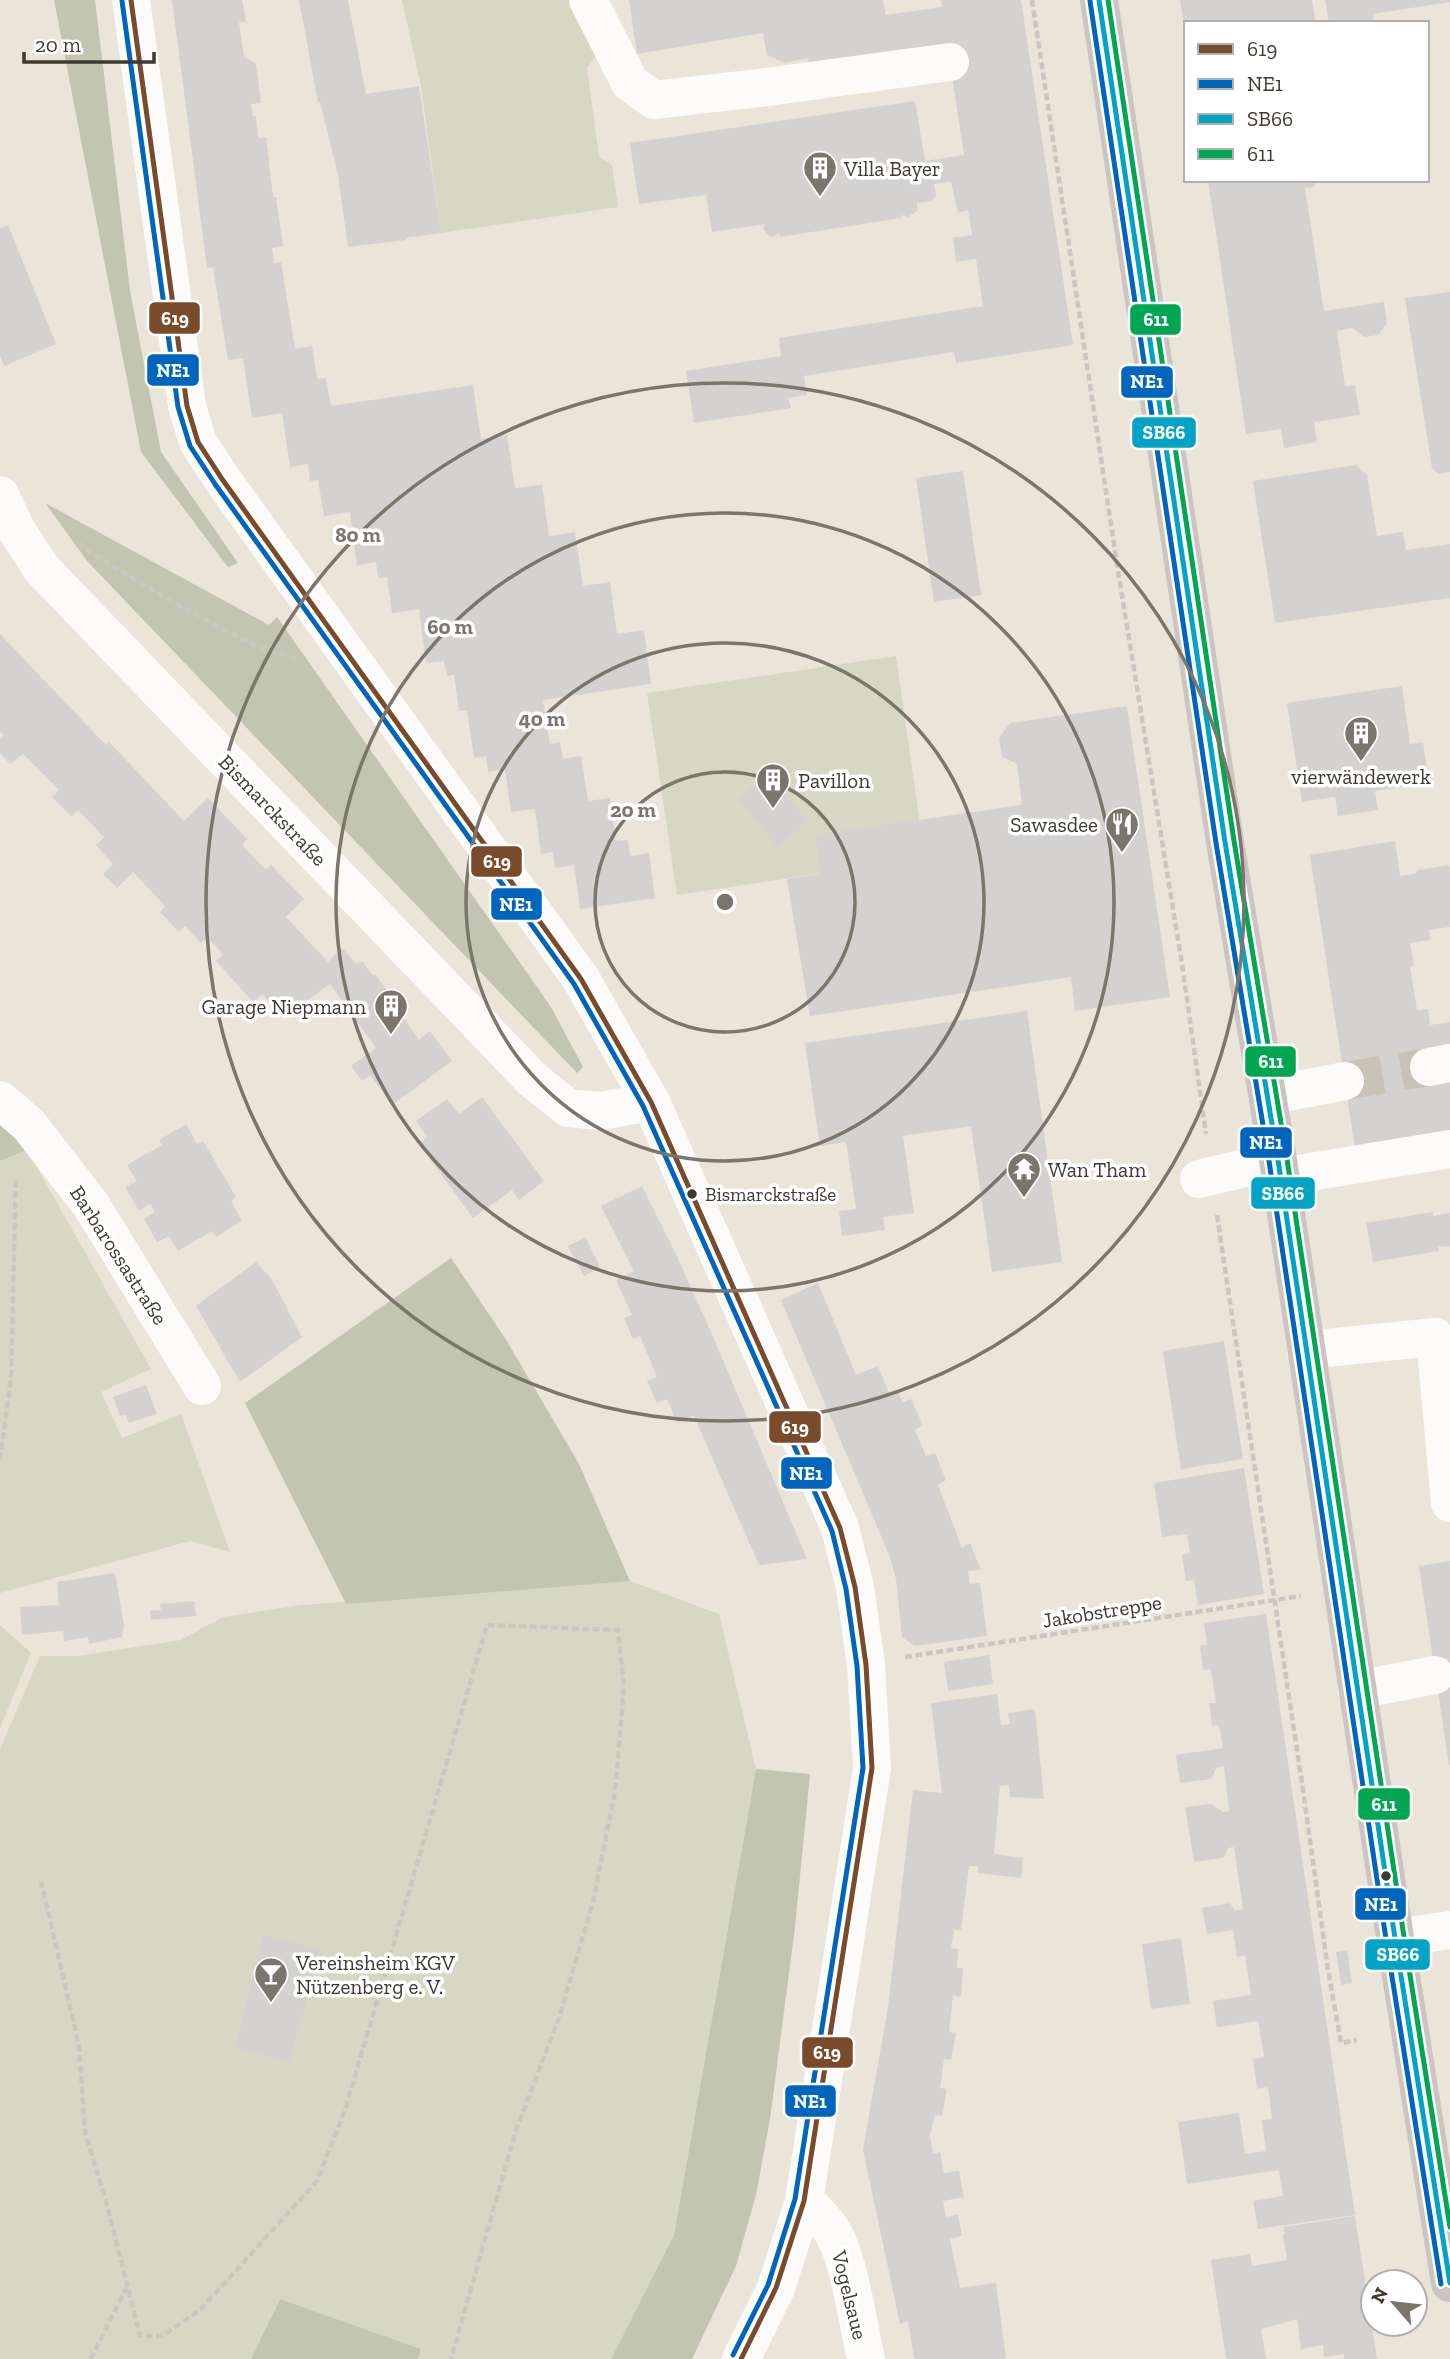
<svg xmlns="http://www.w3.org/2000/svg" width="1450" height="2359" viewBox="0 0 1450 2359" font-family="'Zilla Slab',serif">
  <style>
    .green { fill: #d6d8c4 }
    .forest { fill: #c2c5b0 }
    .building { fill: #d4d2d1 }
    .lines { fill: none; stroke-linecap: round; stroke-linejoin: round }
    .minor-tunnel { stroke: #c8c2b7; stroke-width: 38; stroke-dasharray: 38 19; stroke-linecap: butt }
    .path { stroke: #cac7c3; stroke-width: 4.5; stroke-dasharray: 7 3.5; stroke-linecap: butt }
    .minor { stroke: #fcfbf9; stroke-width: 38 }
    .major { stroke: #cbc4c0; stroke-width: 38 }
    .bus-1-casing { stroke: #fff; stroke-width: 10 }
    .bus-2-casing { stroke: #fff; stroke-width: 10 }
    .bus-3-casing { stroke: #fff; stroke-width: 10 }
    .bus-4-casing { stroke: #fff; stroke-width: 10 }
    .bus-1 { stroke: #7a4b2a; stroke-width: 5 }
    .bus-2 { stroke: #0065bd; stroke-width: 5 }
    .bus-3 { stroke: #03a3c6; stroke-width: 5 }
    .bus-4 { stroke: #00a651; stroke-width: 5 }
    .ring { fill: none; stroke: #7a766c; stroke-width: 3.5 }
    .bus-dot { fill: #3e3a31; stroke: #fff; stroke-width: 2.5 }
    .labels { text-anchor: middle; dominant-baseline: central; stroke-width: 7; stroke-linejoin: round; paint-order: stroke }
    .bus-label { font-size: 19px; fill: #3e3a31; stroke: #fff; text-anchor: start }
    .poi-label { font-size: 21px; fill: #3e3a31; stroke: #fff; text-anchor: start }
    .street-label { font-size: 21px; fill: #3e3a31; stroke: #fff }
    .centre { fill: #7a766c; stroke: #fff; stroke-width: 3.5 }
    .ring-label { font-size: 21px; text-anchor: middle; font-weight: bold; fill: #7a766c; stroke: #fff; stroke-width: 7; stroke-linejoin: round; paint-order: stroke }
    .line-badge { stroke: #fff; stroke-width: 2.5 }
    .badge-label { font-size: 19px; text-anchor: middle; font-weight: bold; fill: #fff }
  </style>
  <rect width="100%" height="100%" fill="#eae4d9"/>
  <g class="green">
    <path d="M402,0H569L596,56L587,68L599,157L612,165L618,207L441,233L421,86Z"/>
    <path d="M896,656L925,858L677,895L647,693Z"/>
    <path d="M27,1150L151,1369L101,1392L122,1438L181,1414L230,1552L190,1541L0,1593V1161Z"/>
    <path d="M630,1581L719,1614L756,1769L674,2235L611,2359H418L421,2349L280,2299L251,2359H0V1749L40,1656H77L181,1640L223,1617L301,1605Z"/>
    <path d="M0,1625L31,1653L0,1728Z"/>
  </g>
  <g class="forest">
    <path d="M54,0H95L130,291L161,452L238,563L228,567L141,452Z"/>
    <path d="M45,503L269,625L277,617L551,1007L583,1067L577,1073L88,562Z"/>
    <path d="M0,1124L27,1150L0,1161Z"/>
    <path d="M451,1258L505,1338L579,1464L630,1581L346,1604L245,1403Z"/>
    <path d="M756,1769L810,1774L795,1927L770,2119L756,2195L736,2266L692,2359H611L674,2235Z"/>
    <path d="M280,2299L421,2349L418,2359H251Z"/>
  </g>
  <g class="building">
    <path d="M172,0H242L246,22H239L244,57L256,64L261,103L251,104L253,117L256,116L258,138L266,137L273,197H276L283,246L272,248L274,263L281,262L295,349L312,346L317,379L326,378L331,406L473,385L481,439L507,435L515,488L542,485L549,536L575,532L583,586L610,582L617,634L644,630L651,684L543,700L550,744L560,742L563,759L581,756L588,801L610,798L616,841L628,840L630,856L649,853L655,898L580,909L574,865L555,868L553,852L541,854L535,809L511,812L505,769L488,772L486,756L474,758L467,710L459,711L454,675L447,676L444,661L426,663L419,609L392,613L387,577L378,578L376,562L357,565L350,512L324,516L318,480L310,481L308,464L290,467L282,413L252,418L243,358L228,360L213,267L207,268Z"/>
    <path d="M299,0H348L366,94L419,86L441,233L405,238L406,240L348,247L338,175L320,102H318Z"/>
    <path d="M629,0H883L886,15L942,7L941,0H1021L1073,345L956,363L954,352L804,376L807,395L788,398L791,408L694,423L686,371L781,356L779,338L983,306L976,259L956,262L953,238L972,235L968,210L958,213L951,182L934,184L936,195L931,201L917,203V211L908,217L901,215V218L780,237L779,233L773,237L768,235L763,228L765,224L712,232L706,195L639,204L630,143L915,101L925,161L964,155L949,56L811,75L808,58L785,63L767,55L763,33L637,54Z"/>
    <path d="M1180,0H1312L1316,23H1184Z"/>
    <path d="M1325,0H1450V2L1373,14L1374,23H1329Z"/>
    <path d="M1208,180H1314L1315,187L1305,188L1324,311L1384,302L1387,323L1378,335L1364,337L1353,328L1337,331L1345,386L1355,385L1360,415L1314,422L1317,442L1284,448L1281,429L1246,434Z"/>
    <path d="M8,225L56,344L4,366L0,356V228Z"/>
    <path d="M1450,292V472L1439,474L1432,468L1405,298Z"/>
    <path d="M1356,465L1367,475L1377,536L1403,532L1406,550L1450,544V598L1275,623L1253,481Z"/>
    <path d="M963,471L981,595L934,602L916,478Z"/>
    <path d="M0,634L106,745L109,742L184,821L208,798L247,839L242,845L266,870L271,865L304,899L286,917L328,962L342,948L357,964L362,961L373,976L375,974L400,1008L398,1010L419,1040L430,1031L452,1061L392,1105L370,1075L362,1081L351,1066L376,1048L330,984L284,1017L262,994L253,1002L216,961L223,954L207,937L201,943L185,926L179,932L160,912L165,906L133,872L117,888L103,874L113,864L96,845L104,837L78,810L71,816L52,797L59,790L23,754L10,764L0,753V739L4,735L0,731Z"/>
    <path d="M1402,686L1410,744L1423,742L1429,783L1375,791L1378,810L1338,816L1335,797L1302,802L1287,703Z"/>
    <path d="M1127,706L1170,997L1075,1011L1071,977L810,1016L787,879L820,874L815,835L1022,805L1017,764L1002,757L999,738L1010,723Z"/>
    <path d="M768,773L808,821L777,847L738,799Z"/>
    <path d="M1395,841L1400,876L1415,874L1418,870L1448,865L1450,867V927L1429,930L1430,940L1410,943L1414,966L1410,967L1417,1010L1428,1009L1430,1025L1450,1022V1140L1356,1155L1310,855Z"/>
    <path d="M1027,1011L1062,1262L992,1272L971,1126L903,1136L914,1213L883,1217L885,1230L842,1236L839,1211L856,1209L846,1142L820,1146L805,1043Z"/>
    <path d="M482,1097L544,1181L519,1200L512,1190L473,1218L419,1144L427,1137L416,1121L447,1099L459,1114Z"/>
    <path d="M186,1124L197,1144L203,1141L236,1197L231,1201L242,1221L216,1237L212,1231L178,1251L169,1236L157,1242L144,1219L155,1212L150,1204L139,1211L125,1187L137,1181L127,1165L162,1145L159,1140Z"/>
    <path d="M642,1186L674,1250L711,1332L807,1559L759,1565L694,1416L677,1423L667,1399L657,1403L647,1381L657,1377L640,1336L633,1339L624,1318L632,1315L616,1280L634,1271L601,1206Z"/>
    <path d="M1433,1212V1216L1450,1213V1246L1438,1247L1439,1251L1373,1262L1366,1223Z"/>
    <path d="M585,1237L600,1267L584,1276L568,1246Z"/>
    <path d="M256,1262L271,1278L302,1337L240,1382L196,1306Z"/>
    <path d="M818,1283L856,1375L878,1366L889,1393L898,1392L903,1402L911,1399L923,1425L915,1430L926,1456L935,1453L946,1480L938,1485L962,1548L970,1543L981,1570L968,1571L970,1584L980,1583L987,1636L915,1646L902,1637L896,1579L890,1557L781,1300Z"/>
    <path d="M1224,1341L1243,1459L1181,1469L1163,1351Z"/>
    <path d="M146,1385L157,1414L129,1423L126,1415L120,1416L113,1397Z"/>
    <path d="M1244,1468L1264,1594L1198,1605L1194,1580L1186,1581L1182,1555L1190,1553L1187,1534L1162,1537L1154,1483Z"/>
    <path d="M1450,1561V1765H1449L1419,1566Z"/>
    <path d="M115,1573L124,1626L122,1637L89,1644L88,1637L64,1641L63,1631L22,1635L20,1607L59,1605L57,1582Z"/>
    <path d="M194,1601L196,1616L151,1620L150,1611L161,1610L160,1604Z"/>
    <path d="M1266,1614L1355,2215L1258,2229L1253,2201L1283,2196L1279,2170L1187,2184L1178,2122L1239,2113L1245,2154L1266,2151L1262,2120L1272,2119L1268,2087L1257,2089L1253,2059L1264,2057L1258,2021L1217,2027L1213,2001L1251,1995L1245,1955L1237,1957L1233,1930L1207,1934L1202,1908L1230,1903L1235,1911L1243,1909L1234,1847L1228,1848L1223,1858L1194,1862L1185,1807L1211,1804L1223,1812L1229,1811L1224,1766L1217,1767L1211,1779L1180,1783L1176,1755L1223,1748L1219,1725L1212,1726L1209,1703H1216L1211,1669L1203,1670L1200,1646L1207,1645L1204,1623Z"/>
    <path d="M989,1655L993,1684L948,1691L944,1662Z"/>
    <path d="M997,1694L1001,1725L1010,1724L1008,1713L1035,1709L1044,1799L1010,1797L1009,1785L1000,1786L994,1854L1023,1858L1021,1878L978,1873V1866H969L961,1930H954L951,1948L958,1949L957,1968H963L961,1997L953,1995L951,2014L949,2032L956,2033L951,2060L944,2059L940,2088L947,2089L942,2116L935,2115L930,2136L933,2154L940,2152L944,2173L959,2171L964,2197L943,2201L946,2217L958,2214L962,2236L950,2239L960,2288L996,2283L1006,2359H914L908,2321L900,2324L863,2150L888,2007L913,1790L942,1793L931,1703Z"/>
    <path d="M263,1934L320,1949L290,2062L235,2048Z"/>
    <path d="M1181,1938L1190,2004L1151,2009L1142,1944Z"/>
    <path d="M1347,1950L1352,1983L1341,1985L1336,1952Z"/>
    <path d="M1355,2216L1377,2359H1344V2354L1324,2357L1323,2345L1301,2349L1297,2319L1261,2329L1266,2359H1226L1211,2260L1250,2254L1252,2266L1287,2260L1283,2235L1285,2234L1283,2227Z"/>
  </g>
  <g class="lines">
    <path class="minor-tunnel" d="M1345,1081L1429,1067"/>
    <g class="path">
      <path d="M1032,0L1118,571L1182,964L1206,1134"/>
      <path d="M78,542L91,553L174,603L256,646L298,659"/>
      <path d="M1217,1215L1304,1797L1328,1970L1341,2043L1357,2040"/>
      <path d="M0,1460L11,1378L16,1179"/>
      <path d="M905,1657L1301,1596"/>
      <path d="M41,1881L79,2046L85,2132L107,2205L140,2336H162L200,2310L317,2181L345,2110L487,1625L618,1630L624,1687L615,1792L593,1902L559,2018L516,2130L451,2359"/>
      <path d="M91,2359L126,2288"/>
    </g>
    <g class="minor">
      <path d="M131,0L187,406L198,442L222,479L581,979L651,1102L840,1528L855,1587L866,1665L872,1768L804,2201L776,2288L741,2359"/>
      <path d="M588,0L630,83L654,100L767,87L950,62"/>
      <path d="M0,495L16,529L41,568L532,1079L568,1108L600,1111L651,1102"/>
      <path d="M1429,1067L1450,1063"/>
      <path d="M1267,1096L1345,1081"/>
      <path d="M0,1100L29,1125L91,1205L202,1386"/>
      <path d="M1280,1177L1450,1149"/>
      <path d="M1199,1179L1278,1160"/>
      <path d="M1306,1350L1435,1337L1450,1503"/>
      <path d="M1357,1690L1435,1675"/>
      <path d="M1395,1938L1450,1930"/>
      <path d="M804,2201C815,2210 826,2220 833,2233C850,2261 858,2325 866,2359"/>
    </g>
    <path class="major" d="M1099,0L1225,842L1278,1160L1395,1938L1450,2283"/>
    <g class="bus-1-casing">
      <path id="bus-1" d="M131,0L187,406L198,442L222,479L581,979L651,1102L840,1528L855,1587L866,1665L872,1768L804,2201L776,2288L741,2359"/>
    </g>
    <g class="bus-2-casing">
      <g id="bus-2">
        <path d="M122,1L178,407L190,446L215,484L574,984L643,1106L832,1531L846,1589L857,1666L863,1768L795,2199L768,2285L733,2355"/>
        <path d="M1090,1L1216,843L1269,1161L1386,1939L1441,2284"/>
      </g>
    </g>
    <g class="bus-3-casing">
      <path id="bus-3" d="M1099,0L1225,842L1278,1160L1395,1938L1450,2283"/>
    </g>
    <g class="bus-4-casing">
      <path id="bus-4" d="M1108,0L1234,841L1287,1159L1404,1937L1450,2227"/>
    </g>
    <use href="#bus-1" class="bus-1"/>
    <use href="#bus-2" class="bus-2"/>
    <use href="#bus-3" class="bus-3"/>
    <use href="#bus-4" class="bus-4"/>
  </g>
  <g class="ring">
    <circle cx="725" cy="902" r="130"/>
    <circle cx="725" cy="902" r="259"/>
    <circle cx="725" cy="902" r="389"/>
    <circle cx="725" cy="902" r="519"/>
  </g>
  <defs>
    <g id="building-pin" transform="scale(1.75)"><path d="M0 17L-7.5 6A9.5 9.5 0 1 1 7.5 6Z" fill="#7a766c" stroke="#fff"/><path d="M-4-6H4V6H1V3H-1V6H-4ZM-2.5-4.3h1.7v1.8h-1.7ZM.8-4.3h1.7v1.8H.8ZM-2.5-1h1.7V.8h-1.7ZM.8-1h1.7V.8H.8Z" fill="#fff"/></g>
    <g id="restaurant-pin" transform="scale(1.75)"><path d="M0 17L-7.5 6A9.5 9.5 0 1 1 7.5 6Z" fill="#7a766c" stroke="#fff"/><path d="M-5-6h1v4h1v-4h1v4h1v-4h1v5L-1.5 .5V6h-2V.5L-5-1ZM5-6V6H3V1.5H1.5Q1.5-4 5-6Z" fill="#fff"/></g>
    <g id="temple-pin" transform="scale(1.75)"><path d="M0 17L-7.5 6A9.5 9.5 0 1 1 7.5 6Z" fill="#7a766c" stroke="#fff"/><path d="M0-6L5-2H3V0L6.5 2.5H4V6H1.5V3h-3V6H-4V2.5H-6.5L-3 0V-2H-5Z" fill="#fff"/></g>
    <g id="bar-pin" transform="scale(1.75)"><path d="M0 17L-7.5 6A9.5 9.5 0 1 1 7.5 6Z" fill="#7a766c" stroke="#fff"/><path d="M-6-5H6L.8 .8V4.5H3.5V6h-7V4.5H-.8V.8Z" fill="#fff"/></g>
  </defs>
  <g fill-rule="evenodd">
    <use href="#building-pin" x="820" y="168"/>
    <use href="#building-pin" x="1361" y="733"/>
    <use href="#building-pin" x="773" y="780"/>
    <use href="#restaurant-pin" x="1122" y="824"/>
    <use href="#building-pin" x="391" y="1006"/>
    <use href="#temple-pin" x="1024" y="1169"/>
    <use href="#bar-pin" x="271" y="1974"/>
  </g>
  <g class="bus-dot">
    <circle cx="692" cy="1194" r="6"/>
    <circle cx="1386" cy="1876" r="6"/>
  </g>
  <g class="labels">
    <g class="bus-label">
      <text x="705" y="1194">Bismarckstraße</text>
    </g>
    <g class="poi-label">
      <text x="844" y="168">Villa Bayer</text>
      <text x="1361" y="776" text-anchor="middle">vierwändewerk</text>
      <text x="798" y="780">Pavillon</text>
      <text x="1098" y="824" text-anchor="end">Sawasdee</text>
      <text x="366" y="1006" text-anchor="end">Garage Niepmann</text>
      <text x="1048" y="1169">Wan Tham</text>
      <text x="296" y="1962">Vereinsheim KGV<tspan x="296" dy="24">Nützenberg e. V.</tspan></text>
    </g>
    <g class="street-label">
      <text transform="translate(273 810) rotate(46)">Bismarckstraße</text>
      <text transform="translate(119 1255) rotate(57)">Barbarossastraße</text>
      <text transform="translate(1102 1611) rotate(-9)">Jakobstreppe</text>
      <text transform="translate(850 2295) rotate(76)">Vogelsaue</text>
    </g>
  </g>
  <circle cx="725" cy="902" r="10" class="centre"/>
  <g class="ring-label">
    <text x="358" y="542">80 m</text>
    <text x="450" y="634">60 m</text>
    <text x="542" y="726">40 m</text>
    <text x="633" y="817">20 m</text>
  </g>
  <g class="line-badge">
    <rect x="148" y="301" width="53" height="34" rx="7" fill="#7a4b2a"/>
    <rect x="1129" y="303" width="53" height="33" rx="7" fill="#00a651"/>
    <rect x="146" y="353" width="54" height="34" rx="7" fill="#0065bd"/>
    <rect x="1120" y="365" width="54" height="34" rx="7" fill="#0065bd"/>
    <rect x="1131" y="416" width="66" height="33" rx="7" fill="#03a3c6"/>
    <rect x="470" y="845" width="53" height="33" rx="7" fill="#7a4b2a"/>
    <rect x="490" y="887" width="53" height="34" rx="7" fill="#0065bd"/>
    <rect x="1244" y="1045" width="53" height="33" rx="7" fill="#00a651"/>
    <rect x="1239" y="1126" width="54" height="33" rx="7" fill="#0065bd"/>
    <rect x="1250" y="1176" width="66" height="34" rx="7" fill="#03a3c6"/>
    <rect x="768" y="1410" width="54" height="34" rx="7" fill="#7a4b2a"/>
    <rect x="780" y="1456" width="53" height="34" rx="7" fill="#0065bd"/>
    <rect x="1357" y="1787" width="54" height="34" rx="7" fill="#00a651"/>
    <rect x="1354" y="1887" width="53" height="34" rx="7" fill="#0065bd"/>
    <rect x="1364" y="1938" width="67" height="33" rx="7" fill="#03a3c6"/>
    <rect x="801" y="2036" width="53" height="33" rx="7" fill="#7a4b2a"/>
    <rect x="784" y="2084" width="53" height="34" rx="7" fill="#0065bd"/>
  </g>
  <g class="badge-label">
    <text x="175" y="325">619</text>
    <text x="1156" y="326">611</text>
    <text x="173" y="377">NE1</text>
    <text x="1147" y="388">NE1</text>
    <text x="1164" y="439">SB66</text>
    <text x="497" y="868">619</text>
    <text x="516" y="911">NE1</text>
    <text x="1271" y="1068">611</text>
    <text x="1266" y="1149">NE1</text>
    <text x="1283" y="1200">SB66</text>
    <text x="795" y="1434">619</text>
    <text x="806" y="1480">NE1</text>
    <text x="1384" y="1811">611</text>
    <text x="1381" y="1911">NE1</text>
    <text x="1398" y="1961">SB66</text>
    <text x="827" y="2059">619</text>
    <text x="810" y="2108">NE1</text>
  </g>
  <rect x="1184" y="21" width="245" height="161" fill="#ffffff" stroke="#b2b0ad" stroke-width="2"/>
  <rect x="1198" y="44" width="35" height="10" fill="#7a4b2a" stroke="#b2b0ad" stroke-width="2"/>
  <text x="1247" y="56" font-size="21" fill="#3e3a31">619</text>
  <rect x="1198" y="79" width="35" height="10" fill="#0065bd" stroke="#b2b0ad" stroke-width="2"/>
  <text x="1247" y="91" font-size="21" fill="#3e3a31">NE1</text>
  <rect x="1198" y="114" width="35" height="10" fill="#03a3c6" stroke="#b2b0ad" stroke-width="2"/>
  <text x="1247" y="126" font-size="21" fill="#3e3a31">SB66</text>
  <rect x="1198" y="149" width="35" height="10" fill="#00a651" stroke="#b2b0ad" stroke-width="2"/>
  <text x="1247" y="161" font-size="21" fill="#3e3a31">611</text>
  <g transform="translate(1394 2303) rotate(298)"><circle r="33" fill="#ffffff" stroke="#b2b0ad" stroke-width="2"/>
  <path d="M0-5L12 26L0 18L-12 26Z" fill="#7a766c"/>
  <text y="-10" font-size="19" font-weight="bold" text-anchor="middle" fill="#3e3a31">N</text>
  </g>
  <path d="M24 52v10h130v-10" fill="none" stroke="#3e3a31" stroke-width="3.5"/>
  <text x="35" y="52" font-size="21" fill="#3e3a31" stroke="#ffffff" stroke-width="5" paint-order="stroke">20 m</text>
</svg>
